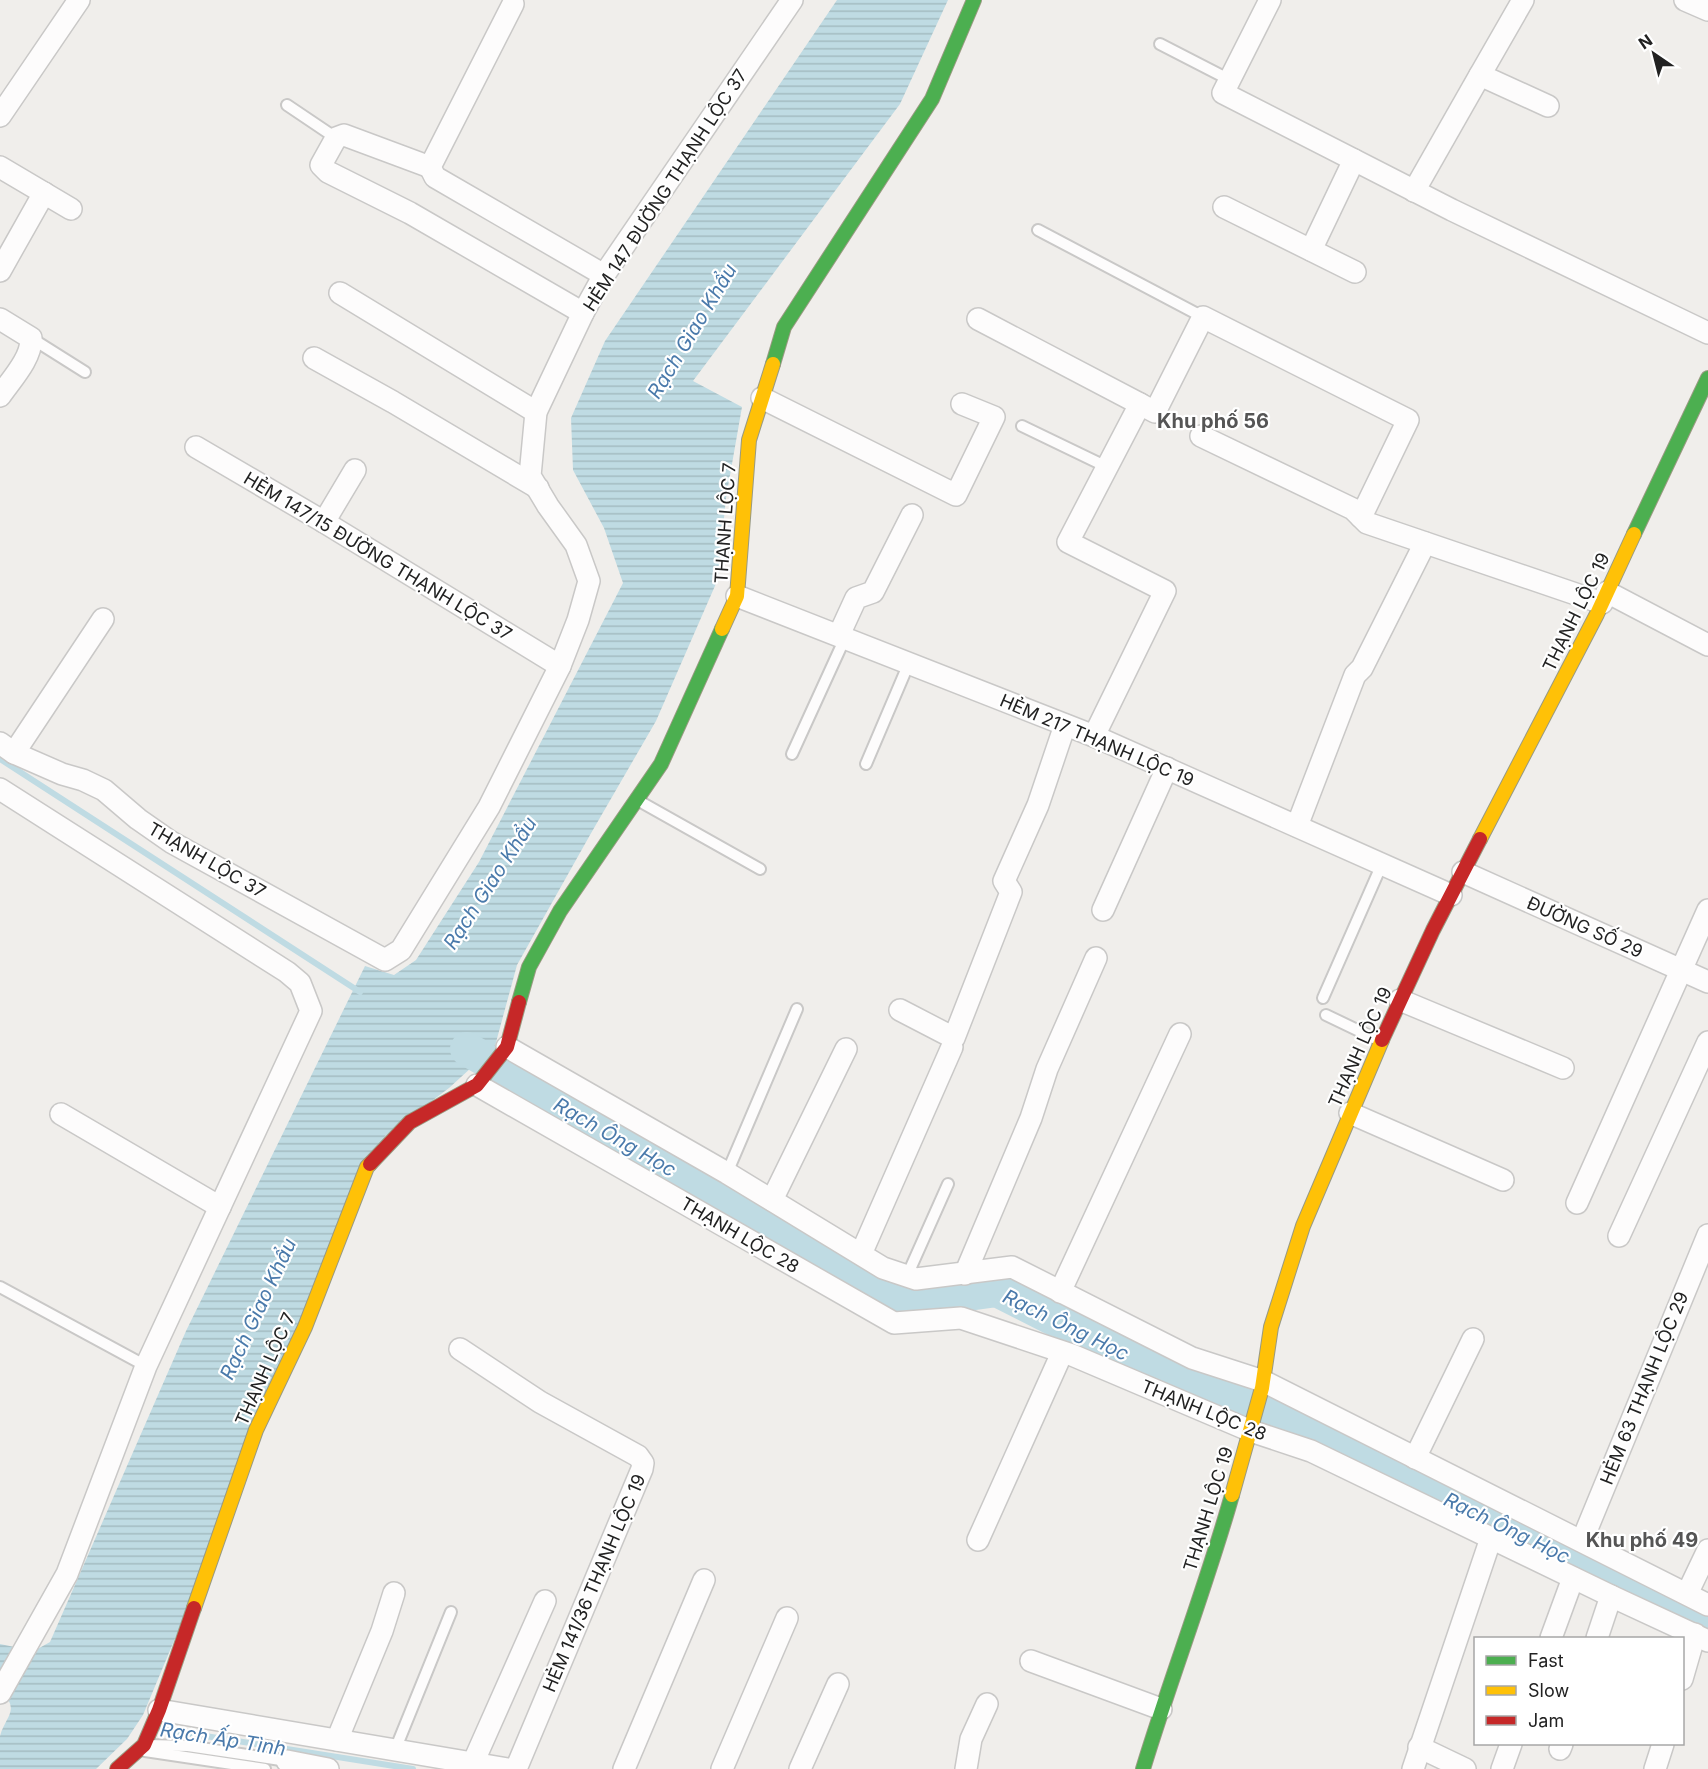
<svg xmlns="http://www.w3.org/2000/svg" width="1708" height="1769" viewBox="0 0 1708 1769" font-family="Inter,sans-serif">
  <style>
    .water { fill: url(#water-rules) }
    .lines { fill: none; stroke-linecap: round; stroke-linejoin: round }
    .stream { stroke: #bfdbe3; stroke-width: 6 }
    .river { stroke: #bfdbe3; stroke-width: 34 }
    .lane-casing { stroke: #c9c8c7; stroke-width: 14 }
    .street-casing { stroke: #c9c8c7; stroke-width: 24 }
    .fast-casing { stroke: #999a82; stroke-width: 16 }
    .slow-casing { stroke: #999a82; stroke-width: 16 }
    .jam-casing { stroke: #999a82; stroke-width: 16 }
    .lane { stroke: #fdfcfc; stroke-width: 10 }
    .street { stroke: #fdfcfc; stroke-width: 21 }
    .fast { stroke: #4caf50; stroke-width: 14 }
    .slow { stroke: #ffc107; stroke-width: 14 }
    .jam { stroke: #c62828; stroke-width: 14 }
    .labels { text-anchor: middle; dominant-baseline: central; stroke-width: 4.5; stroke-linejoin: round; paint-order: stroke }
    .street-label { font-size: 18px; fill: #222; stroke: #fff }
    .water-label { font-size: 20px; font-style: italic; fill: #4a7aab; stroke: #fff }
    .neighbourhood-label { font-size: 20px; font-weight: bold; fill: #555; stroke: #fff }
  </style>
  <defs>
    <pattern id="water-rules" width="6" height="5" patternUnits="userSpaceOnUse" patternTransform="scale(1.5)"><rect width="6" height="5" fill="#bfdbe3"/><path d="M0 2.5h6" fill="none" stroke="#a4bcc2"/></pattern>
  </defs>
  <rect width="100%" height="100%" fill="#f0eeeb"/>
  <path class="water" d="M837,0H948L900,104L693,381L742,407L726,498L718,579L656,721L590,835L517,965L495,1046L449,1088L385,1136L143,1715L127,1739L96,1769H0C0,1759 0,1745 0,1736C6,1715 21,1711 0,1689V1644L34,1651L50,1642L186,1331L365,966L394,975L416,960L479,862L623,583L604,528L573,470L571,418L605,341Z"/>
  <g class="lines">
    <g class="stream">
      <path d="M0,759L360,992"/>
      <path d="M161,1729L413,1769"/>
    </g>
    <path class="river" d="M467,1049L903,1303L997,1290L1133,1359L1280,1416L1708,1627"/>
    <g class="lane-casing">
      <g id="lane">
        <path d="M1160,44L1230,80"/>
        <path d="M287,105L336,138"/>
        <path d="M1038,230L1203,317"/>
        <path d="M31,338L85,372"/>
        <path d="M1022,426L1107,467"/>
        <path d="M792,754L845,638"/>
        <path d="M866,764L909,663"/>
        <path d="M639,801L760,869"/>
        <path d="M1323,998L1382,864"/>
        <path d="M1326,1015L1378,1040"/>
        <path d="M727,1173L797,1009"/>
        <path d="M907,1276L948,1184"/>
        <path d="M0,1287L146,1366"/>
        <path d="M148,1745L188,1746L287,1761"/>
        <path d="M395,1750L451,1612"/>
        <path d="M145,1751L265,1769"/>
      </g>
    </g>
    <g class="street-casing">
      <g id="street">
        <path d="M1270,0L1223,93L1452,210L1708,333"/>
        <path d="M1523,0L1480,75L1548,106"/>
        <path d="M1685,0L1708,10"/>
        <path d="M513,4L430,167L435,177L604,275"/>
        <path d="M0,116L79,0"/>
        <path d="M0,167L71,209"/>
        <path d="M430,167L344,135L336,138L321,165L328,172L410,213L583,313"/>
        <path d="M1414,191L1480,75"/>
        <path d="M1224,207L1355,272"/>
        <path d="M1311,250L1354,160"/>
        <path d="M0,271L44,193"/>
        <path d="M340,293L536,412"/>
        <path d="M0,319L31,338C32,358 11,380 0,396"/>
        <path d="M978,319L1140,404"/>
        <path d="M314,358L393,402L538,488"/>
        <path d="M762,398L956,495L994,417L962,404"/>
        <path d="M1201,436L1353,509L1367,523L1602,603"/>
        <path d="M196,447L324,522L560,666"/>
        <path d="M324,522L355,470"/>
        <path d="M1607,592L1708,645"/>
        <path d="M737,596L1094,736L1451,895"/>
        <path d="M839,635L856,598L873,592L912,515"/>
        <path d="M1094,736L1165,591L1068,542L1140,404L1155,412L1203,317L1408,420L1361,517"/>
        <path d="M0,743L14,753L62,774L83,780L104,790L138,819L171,842L385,960L401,950L489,807L560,666L578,620L589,581L576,545L548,506L530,476L536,412L583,313L604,275L792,0"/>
        <path d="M14,753L103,619"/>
        <path d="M0,789L287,972L300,983L311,1011L146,1366L67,1574L0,1693"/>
        <path d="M1297,826L1355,675L1362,668L1425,543"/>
        <path d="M1463,872L1708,982"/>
        <path d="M1103,910L1167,768"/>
        <path d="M1400,1000L1563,1068"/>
        <path d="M900,1010L954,1038L1011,892L1004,881L1038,805L1065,725"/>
        <path d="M507,1047L727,1173L883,1268L916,1279L1012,1267L1192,1358L1263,1381L1708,1605"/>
        <path d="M477,1085L894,1323L961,1318L1072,1355L1251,1431L1311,1451L1611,1596L1708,1641"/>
        <path d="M1350,1113L1503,1180"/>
        <path d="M61,1114L220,1207"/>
        <path d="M772,1200L846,1049"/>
        <path d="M1577,1203L1708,910"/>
        <path d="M1619,1236L1708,1042"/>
        <path d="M861,1254L952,1047"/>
        <path d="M965,1274L1031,1118L1047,1069L1096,958"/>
        <path d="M1060,1292L1180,1034"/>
        <path d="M460,1349L540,1402L638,1456L643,1463L642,1469L516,1769"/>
        <path d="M1415,1458L1473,1339"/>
        <path d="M978,1540L1062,1353"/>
        <path d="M1582,1541L1708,1235"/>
        <path d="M1687,1594L1708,1550"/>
        <path d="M1551,1638L1573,1578"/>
        <path d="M1597,1638L1611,1596"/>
        <path d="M1031,1661L1161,1709"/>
        <path d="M1682,1679L1695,1634"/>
        <path d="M159,1710L508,1769"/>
        <path d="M337,1740L382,1631L394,1593"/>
        <path d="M1419,1747L1465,1769"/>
        <path d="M1560,1749L1562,1744"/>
        <path d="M287,1761L328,1769"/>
        <path d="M473,1763L545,1601"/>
        <path d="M624,1769L704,1580"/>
        <path d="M722,1769L787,1618"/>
        <path d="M800,1769L838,1684"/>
        <path d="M966,1769L971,1739L987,1704"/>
        <path d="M1413,1769L1491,1538"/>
        <path d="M1502,1769L1511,1744"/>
        <path d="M1655,1769L1663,1744"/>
      </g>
    </g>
    <g class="fast-casing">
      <g id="fast">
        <path d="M773,364L784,327L932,99L974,0"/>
        <path d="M1634,534L1708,378"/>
        <path d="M519,1002L529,967L560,911L661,764L722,629"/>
        <path d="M1143,1769C1171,1677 1206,1587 1232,1495"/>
      </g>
    </g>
    <g class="slow-casing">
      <g id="slow">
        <path d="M722,629L737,596L749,440L773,364"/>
        <path d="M1480,839L1597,614L1634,534"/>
        <path d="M1232,1495L1262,1388L1271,1327L1303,1226L1382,1040"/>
        <path d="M194,1608L256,1430L305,1327L367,1167L370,1164"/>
      </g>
    </g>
    <g class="jam-casing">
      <g id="jam">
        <path d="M1382,1040L1433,930L1480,839"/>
        <path d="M370,1164L410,1122L477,1085L507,1047L519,1002"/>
        <path d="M117,1769L144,1745L159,1710L194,1608"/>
      </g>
    </g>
    <use href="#lane" class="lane"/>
    <use href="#street" class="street"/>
    <use href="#fast" class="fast"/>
    <use href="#slow" class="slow"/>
    <use href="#jam" class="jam"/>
  </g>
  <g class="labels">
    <g class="street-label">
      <text transform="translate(665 190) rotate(-57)">HẺM 147 ĐƯỜNG THẠNH LỘC 37</text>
      <text transform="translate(725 523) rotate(-86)">THẠNH LỘC 7</text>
      <text transform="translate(378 556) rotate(31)">HẺM 147/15 ĐƯỜNG THẠNH LỘC 37</text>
      <text transform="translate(1576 612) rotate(-64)">THẠNH LỘC 19</text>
      <text transform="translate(1097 740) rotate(23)">HẺM 217 THẠNH LỘC 19</text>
      <text transform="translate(207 860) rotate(30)">THẠNH LỘC 37</text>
      <text transform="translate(1585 927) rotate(24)">ĐƯỜNG SỐ 29</text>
      <text transform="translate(1360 1047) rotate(-66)">THẠNH LỘC 19</text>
      <text transform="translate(740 1235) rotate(30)">THẠNH LỘC 28</text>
      <text transform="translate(265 1369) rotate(-66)">THẠNH LỘC 7</text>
      <text transform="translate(1644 1388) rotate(-68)">HẺM 63 THẠNH LỘC 29</text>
      <text transform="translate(1204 1410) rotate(22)">THẠNH LỘC 28</text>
      <text transform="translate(1208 1509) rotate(-73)">THẠNH LỘC 19</text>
      <text transform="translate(594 1583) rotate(-67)">HẺM 141/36 THẠNH LỘC 19</text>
    </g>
    <g class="water-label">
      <text transform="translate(692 331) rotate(-59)">Rạch Giao Khẩu</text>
      <text transform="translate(490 883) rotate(-57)">Rạch Giao Khẩu</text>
      <text transform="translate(615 1137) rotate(30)">Rạch Ông Học</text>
      <text transform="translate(258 1309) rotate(-65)">Rạch Giao Khẩu</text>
      <text transform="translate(1066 1325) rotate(26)">Rạch Ông Học</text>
      <text transform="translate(1507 1528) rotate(26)">Rạch Ông Học</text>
      <text transform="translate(223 1739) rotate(9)">Rạch Ấp Tình</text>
    </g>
    <g class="neighbourhood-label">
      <text x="1213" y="421">Khu phố 56</text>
      <text x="1642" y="1540">Khu phố 49</text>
    </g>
  </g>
  <rect x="1474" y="1637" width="210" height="108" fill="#ffffff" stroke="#a7a7a7" stroke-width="1.5"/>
  <rect x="1486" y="1656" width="30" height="9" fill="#4caf50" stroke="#a7a7a7" stroke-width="1.5"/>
  <text x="1528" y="1667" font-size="18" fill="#222222">Fast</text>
  <rect x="1486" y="1686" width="30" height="9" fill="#ffc107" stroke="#a7a7a7" stroke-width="1.5"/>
  <text x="1528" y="1697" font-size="18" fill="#222222">Slow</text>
  <rect x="1486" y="1716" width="30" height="9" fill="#c62828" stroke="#a7a7a7" stroke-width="1.5"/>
  <text x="1528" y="1727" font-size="18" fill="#222222">Jam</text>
  <g transform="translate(1654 54) rotate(325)" stroke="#ffffff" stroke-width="4.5" paint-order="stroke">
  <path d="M0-4.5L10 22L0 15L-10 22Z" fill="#222222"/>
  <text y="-9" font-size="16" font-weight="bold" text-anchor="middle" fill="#222222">N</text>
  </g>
</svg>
